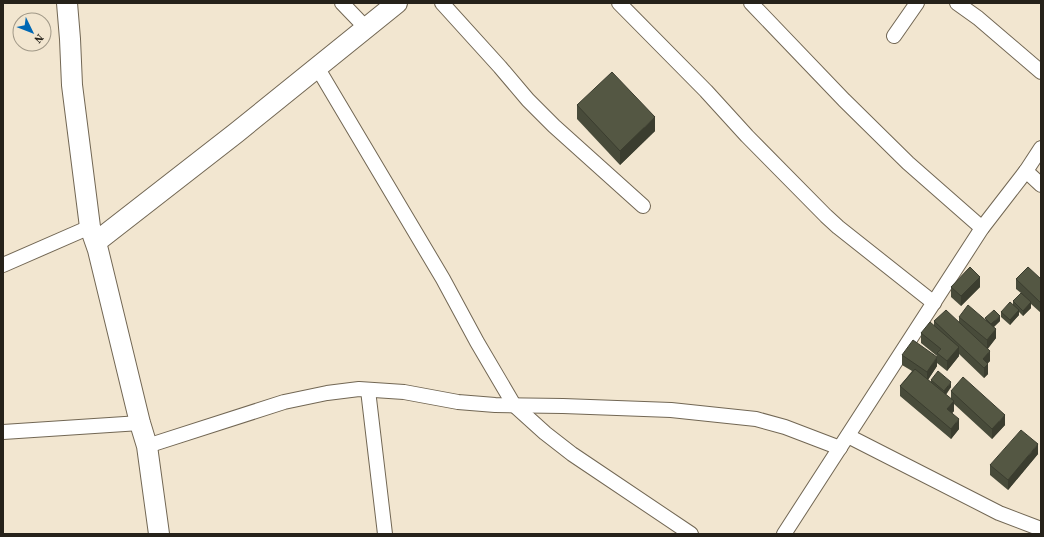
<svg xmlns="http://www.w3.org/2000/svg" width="1044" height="537" viewBox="0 0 1044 537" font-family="'Source Serif 4',serif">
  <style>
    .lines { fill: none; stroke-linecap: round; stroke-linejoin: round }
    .street-casing { stroke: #726754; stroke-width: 16 }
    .secondary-casing { stroke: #726754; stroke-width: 22 }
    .street { stroke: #fff; stroke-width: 14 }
    .secondary { stroke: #fff; stroke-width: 20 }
    .wall { fill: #484b3a }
    .shaded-wall { fill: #3b3d2f }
    .building { fill: #545743; stroke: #3b3d2f }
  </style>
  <rect width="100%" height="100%" fill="#f2e6d0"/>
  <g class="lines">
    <g class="street-casing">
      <g id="street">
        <path d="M342,3L366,28"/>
        <path d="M442,3L500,67L528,100L554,126L643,206"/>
        <path d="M619,3L706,91L747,136L826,216L838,227L934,303"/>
        <path d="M751,3L844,100L908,163L982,228"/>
        <path d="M957,3L978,18L1041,72"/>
        <path d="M894,36L917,3"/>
        <path d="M317,67L443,279L477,342L514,405L545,433L572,454L691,534"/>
        <path d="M1026,171L1041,185"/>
        <path d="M3,265L90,227"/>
        <path d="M368,390L385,534"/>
        <path d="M3,432L140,423"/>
        <path d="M848,436L999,513L1041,529"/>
        <path d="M147,446L284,402L327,393L359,389L404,392L458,402L495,405L563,406L671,410L756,419L785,427L840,448"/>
        <path d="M784,534L982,228L1026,171L1041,148"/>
      </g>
    </g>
    <g class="secondary-casing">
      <g id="secondary">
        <path d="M67,3L70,39L72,85L90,227L98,250L140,423L147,446L159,534"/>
        <path d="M96,242L236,133L397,3"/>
      </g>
    </g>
    <use href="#street" class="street"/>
    <use href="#secondary" class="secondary"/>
  </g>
  <g class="wall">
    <path d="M577,105L655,131L620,165L577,119Z"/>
    <path d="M1016,279H1041V313L1031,304V308L1023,316L1019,312V315L1010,325L1001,317V312L1013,305V301L1021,293L1016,289Z"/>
    <path d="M951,287H980L961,306L951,297Z"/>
    <path d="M959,317L1000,321L994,327L996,338L987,349L990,361L988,363V374L984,378L959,354V356L947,371L937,363V356L921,343V333L934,326V321L959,322Z"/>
    <path d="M902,355L937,366L928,380L931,382V380L951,387L946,395L951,399V391L1005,425L992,439L954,404V411L952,413L959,429L951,439L900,396V386L912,371L902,365Z"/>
    <path d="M1038,454L1008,490L990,475V465Z"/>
  </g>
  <g class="shaded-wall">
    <path d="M655,117V131L620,165V151Z"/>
    <path d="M980,277V287L961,306V296Z"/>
    <path d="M1031,302V308L1023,316V311Z"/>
    <path d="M1019,310V315L1010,325V320Z"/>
    <path d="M1000,316V321L990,330V325Z"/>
    <path d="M996,329V338L987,350V340Z"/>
    <path d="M959,347V356L947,371V361Z"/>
    <path d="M990,351V361L984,367L983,359Z"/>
    <path d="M937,357V366L927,381V372Z"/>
    <path d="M988,364V374L984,378V368Z"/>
    <path d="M951,382V387L944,396V391Z"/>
    <path d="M954,401V411L947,419V409Z"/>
    <path d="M1005,415V425L992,439V429Z"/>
    <path d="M959,419V429L951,439V429Z"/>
    <path d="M1038,444V454L1008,490V480Z"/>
  </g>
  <g class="building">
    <path d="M612,72L655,117L620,151L577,105Z"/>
    <path d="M970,267L980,277L961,296L951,287Z"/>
    <path d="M1028,267L1041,279V303L1016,279Z"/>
    <path d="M1021,293L1031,302L1023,311L1013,301Z"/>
    <path d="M1010,302L1019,310L1010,320L1001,312Z"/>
    <path d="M968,305L996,329L987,340L959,317Z"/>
    <path d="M946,310L990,351L983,359L988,364L984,368L934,321Z"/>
    <path d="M994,310L1000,316L991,324L985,318Z"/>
    <path d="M930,322L959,347L947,361L937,353L941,349L921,333Z"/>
    <path d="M913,340L937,357L927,372L902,355Z"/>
    <path d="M915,369L954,401L947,409L959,419L951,429L900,386Z"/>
    <path d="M938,371L951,382L944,391L931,380Z"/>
    <path d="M963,377L1005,415L992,429L951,391Z"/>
    <path d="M1021,430L1038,444L1008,480L990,465Z"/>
  </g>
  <rect width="1044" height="537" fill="none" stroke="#26221a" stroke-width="8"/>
  <g transform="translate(32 32) rotate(133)"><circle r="19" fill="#f2e6d0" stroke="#a09887"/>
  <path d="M0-3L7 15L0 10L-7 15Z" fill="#0068b4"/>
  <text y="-6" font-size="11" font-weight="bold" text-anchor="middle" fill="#26221a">N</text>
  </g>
</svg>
